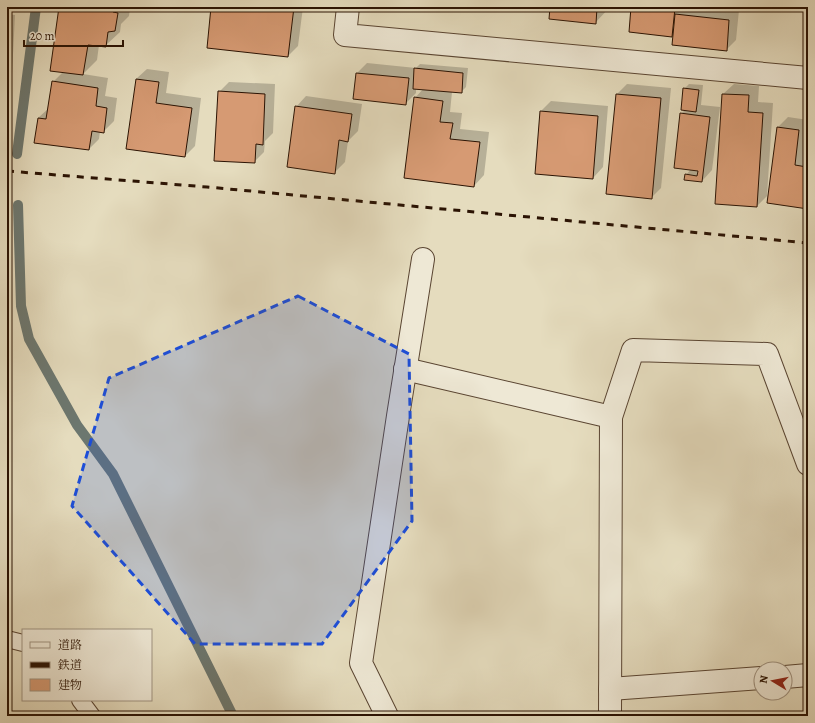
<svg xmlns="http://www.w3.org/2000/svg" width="815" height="723" viewBox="0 0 815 723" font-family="Alegreya,'Noto Serif JP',serif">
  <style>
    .shadow { fill: #0003 }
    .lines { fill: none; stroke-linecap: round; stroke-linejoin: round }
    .stream { stroke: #6c776f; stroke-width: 10 }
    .building { fill: #d69a73; stroke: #2b1303 }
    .lane-casing { stroke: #5a4532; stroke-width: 18 }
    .street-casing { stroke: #5a4532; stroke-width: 24 }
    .lane { stroke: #eee8d5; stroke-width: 16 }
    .street { stroke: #eee8d5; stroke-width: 22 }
    .rail { stroke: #2b1303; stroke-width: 3; stroke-dasharray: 7 7; stroke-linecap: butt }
    .marked { fill: #1d4ed8; fill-opacity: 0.2; stroke: #1d4ed8; stroke-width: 3; stroke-dasharray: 8 5; stroke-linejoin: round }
  </style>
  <rect width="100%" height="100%" fill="#e5dcbe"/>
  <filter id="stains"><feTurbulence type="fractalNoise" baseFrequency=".005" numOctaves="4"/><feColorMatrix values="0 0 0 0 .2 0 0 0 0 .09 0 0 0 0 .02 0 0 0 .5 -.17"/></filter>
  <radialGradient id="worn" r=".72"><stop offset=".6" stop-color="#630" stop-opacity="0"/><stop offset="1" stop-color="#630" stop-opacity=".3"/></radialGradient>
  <g class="shadow">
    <path d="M60,7H130L129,16L121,24L120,32L105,46L99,45L97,60L83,74L108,78L105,96L117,98L114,121L103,132L100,131L99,139L89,149L35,142L38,118L49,108L53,82L63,72Z"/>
    <path d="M212,7H303L298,46L288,56Z"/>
    <path d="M551,7H610L595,23Z"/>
    <path d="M632,7H711L739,10L736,40L726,50L673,36L630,31Z"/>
    <path d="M7,14L15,15L12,74L7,79Z"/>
    <path d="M367,63L416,68L420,64L468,68L466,87L461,92H452L450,112L462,113L460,129L489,132L484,175L474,186L415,98L423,89L416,88V93L405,104L357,73Z"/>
    <path d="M147,69L169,72L166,93L201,98L195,146L185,156L136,79Z"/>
    <path d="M229,82L275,84L273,133L265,141L264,152L254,162L219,92Z"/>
    <path d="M627,84L671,88L661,188L651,198L617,94Z"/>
    <path d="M689,84L703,85L701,105L720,107L712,170L702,181L686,175L691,169L681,114L685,110L684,89Z"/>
    <path d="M734,84L759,86L758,102L773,103L767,196L757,206L723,94Z"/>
    <path d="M306,96L362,104L358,131L348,141L345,162L335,172L296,107Z"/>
    <path d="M551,101L608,106L603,167L593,178L541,111Z"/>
    <path d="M7,110H9L7,120Z"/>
    <path d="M788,117L808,120L805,155L808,156V208L768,202L778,127Z"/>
  </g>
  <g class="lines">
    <g class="stream">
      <path d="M17,154L36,7"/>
      <path d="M18,205L21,306L29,339L77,425L113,474L233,716"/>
    </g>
  </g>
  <g class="building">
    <path d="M59,7H114L113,12L118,13L115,31L108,32L106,47L88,45L83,75L50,71Z"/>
    <path d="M211,7H294L288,57L207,48Z"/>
    <path d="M550,7H597L596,24L549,19Z"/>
    <path d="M631,7L675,8L672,37L629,32Z"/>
    <path d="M675,14L729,20L727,51L672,45Z"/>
    <path d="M414,68L463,73L462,93L413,89Z"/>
    <path d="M356,73L409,78L406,105L353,99Z"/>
    <path d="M136,79L159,82L156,103L192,108L185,157L126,149Z"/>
    <path d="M52,81L98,88L96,106L107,108L104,133L92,131L89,150L34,143L38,118L46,119Z"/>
    <path d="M683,88L699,90L696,112L681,110Z"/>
    <path d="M218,91L265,94L263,145L256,144L255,163L214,161Z"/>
    <path d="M616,94L661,98L652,199L606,194Z"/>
    <path d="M722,94L749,95L748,112L763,113L757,207L715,204Z"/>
    <path d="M414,97L443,101L440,122L453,123L450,139L480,142L474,187L404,178Z"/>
    <path d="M295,106L352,114L348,142L339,140L335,174L287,167Z"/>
    <path d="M540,111L598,116L593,179L535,174Z"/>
    <path d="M680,113L710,117L702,182L684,180L685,174L697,176L698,171L674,168Z"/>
    <path d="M777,127L799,130L795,165L807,167L808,209L767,203Z"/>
  </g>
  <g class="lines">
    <g class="lane-casing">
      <g id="lane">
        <path d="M7,639L23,643"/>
        <path d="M80,700L92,716"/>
      </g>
    </g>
    <g class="street-casing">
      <g id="street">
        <path d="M348,7L345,35L808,78"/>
        <path d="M405,369L611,417"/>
        <path d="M785,677L808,675"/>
        <path d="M610,689L761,678"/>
        <path d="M387,716L361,663L398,416L423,259"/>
        <path d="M610,716L611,417L633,350L767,354L808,464"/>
      </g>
    </g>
    <use href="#lane" class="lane"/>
    <use href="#street" class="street"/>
    <path class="rail" d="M7,171L207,187L808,243"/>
  </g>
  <path class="marked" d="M298,296L409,354L412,521L322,644H195L72,506L109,378Z"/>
  <rect width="815" height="723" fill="none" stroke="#e5dcbe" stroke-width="24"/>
  <rect x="8" y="8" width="799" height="707" fill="none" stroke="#2b1303" stroke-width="2"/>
  <rect x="12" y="12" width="791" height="699" fill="none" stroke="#2b1303"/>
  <rect x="22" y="629" width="130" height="72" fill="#eee8d5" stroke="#a09381"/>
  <rect x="30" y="642" width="20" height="6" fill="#eee8d5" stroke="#a09381"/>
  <text x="58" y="649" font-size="12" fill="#2b1303">道路</text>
  <rect x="30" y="662" width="20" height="6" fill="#2b1303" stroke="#a09381"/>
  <text x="58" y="669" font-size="12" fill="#2b1303">鉄道</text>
  <rect x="30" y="679" width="20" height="12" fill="#d69a73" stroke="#a09381"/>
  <text x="58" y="689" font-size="12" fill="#2b1303">建物</text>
  <g transform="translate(773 681) rotate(280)"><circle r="19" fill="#eee8d5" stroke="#a09381"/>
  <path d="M0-3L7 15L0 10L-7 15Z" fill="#8f2418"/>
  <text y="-6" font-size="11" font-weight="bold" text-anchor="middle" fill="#2b1303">N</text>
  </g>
  <path d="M24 40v6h99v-6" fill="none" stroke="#2b1303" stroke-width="2"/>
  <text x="30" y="40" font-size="12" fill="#2b1303" stroke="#eee8d5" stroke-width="3" paint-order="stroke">20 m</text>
  <rect width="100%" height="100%" filter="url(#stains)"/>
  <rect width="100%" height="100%" fill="url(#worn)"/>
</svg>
